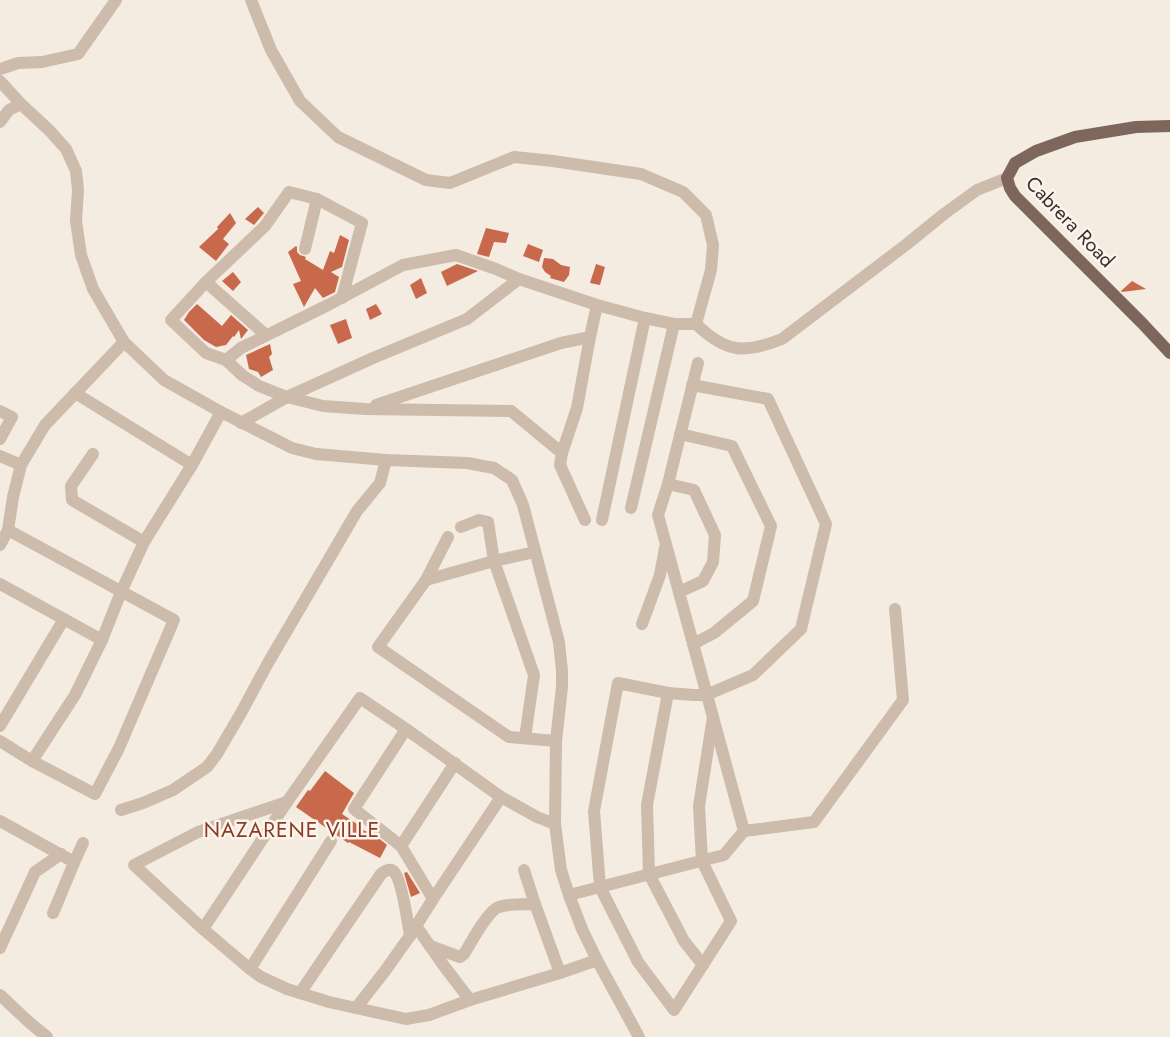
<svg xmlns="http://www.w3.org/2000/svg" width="1170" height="1037" viewBox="0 0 1170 1037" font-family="Jost,sans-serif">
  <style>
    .building { fill: #c8694b }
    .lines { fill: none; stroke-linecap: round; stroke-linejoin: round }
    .minor { stroke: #cdbbac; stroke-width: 12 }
    .major { stroke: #7d675c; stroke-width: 12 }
    .labels { text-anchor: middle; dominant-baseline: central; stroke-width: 5; stroke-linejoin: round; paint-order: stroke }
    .street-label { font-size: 20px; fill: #3b302b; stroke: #fbf5ee }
    .neighbourhood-label { font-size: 21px; letter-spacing: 1px; fill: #8c3b22; stroke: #fbf5ee }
  </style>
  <rect width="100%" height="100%" fill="#f4ebe1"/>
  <g class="building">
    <path d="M258,207L264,213L254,225L245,219Z"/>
    <path d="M230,213L236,223L223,239L229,244L216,261L199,247L218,229L217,227Z"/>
    <path d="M486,228L509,233L506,243L494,242L489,257L477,254Z"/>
    <path d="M340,235L349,240L342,267L331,272L339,277L335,292L323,298L315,288L304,307L293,284L301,281L288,252L296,246L297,247V252L300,255L306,257L305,259L323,270L330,251L334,253Z"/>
    <path d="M528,244L543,250L539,262L523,256Z"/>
    <path d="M544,258L553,259L561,265L570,267L569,275L564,282L550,278L551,276L545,272L542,267Z"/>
    <path d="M457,264L478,271L447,286L441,272Z"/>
    <path d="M596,264L605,267L600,285L590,283Z"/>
    <path d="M233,272L241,282L233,291L222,281Z"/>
    <path d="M421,278L427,293L416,299L410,285Z"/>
    <path d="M1132,281L1146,289L1122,292L1121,291Z"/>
    <path d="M197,304L222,326L231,315L248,330L241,339L239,330L234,337L233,336L226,345L216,347L204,340L184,320L189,312Z"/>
    <path d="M376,304L382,314L370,320L366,309Z"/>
    <path d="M346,319L352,338L338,344L330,325Z"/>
    <path d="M270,344L272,354L269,357L273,370L261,377L258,372L249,369L246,355Z"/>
    <path d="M325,771L354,793L342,814L360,826L359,828L376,836L387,845L380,858L349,842L348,843L296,807L308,790L310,791Z"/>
    <path d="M407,872L420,893L411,897L404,873Z"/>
  </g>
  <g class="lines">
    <g class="minor">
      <path d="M251,0L271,50L300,101L338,137L426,180L450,183L514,157L553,161L641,174L683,192L706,215L713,245L711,270L696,324C726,353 744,354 782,339L907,244L944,214L977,190L1007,178"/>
      <path d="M0,69L18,63L42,62L78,54L116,0"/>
      <path d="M0,81L21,104L50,131L66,149L76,171L78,190L76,221L81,255L93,289L124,342L164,380L221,412L292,448L316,454L386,460L467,463L494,468L512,480L523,505L559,642L562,671V687L556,741L555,824L561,870L569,895L582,929L597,960L639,1037"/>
      <path d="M0,122L9,110L21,104"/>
      <path d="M305,249L317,199"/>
      <path d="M206,282L266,335"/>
      <path d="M342,298L362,223L317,199L289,192L265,226L206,282L171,320L206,353L226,360L242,375L259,386L287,397L323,406L365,409L511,411L562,453"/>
      <path d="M226,360L241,348L328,305L403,265L456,255L496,269L519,279L597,305L645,318L674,324H696"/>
      <path d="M692,385L768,399L826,524L801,629L753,675L706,695H694L668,693L618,683L594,811L600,887L638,962L674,1010L731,921L702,861L699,806L713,717"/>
      <path d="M75,393L192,465"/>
      <path d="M376,405L561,343L590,337L597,305"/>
      <path d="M0,411L12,417L0,439"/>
      <path d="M241,423L287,397L373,358L467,319L519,279"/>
      <path d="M680,434L732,446L771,526L753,601L714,633L693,644"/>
      <path d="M93,454L71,486L72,500L144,542"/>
      <path d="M0,456L21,465"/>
      <path d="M668,484L694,490L715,535L713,562L703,581L679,592"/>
      <path d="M631,508L674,324"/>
      <path d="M585,520L560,465L562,453L577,408L590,337"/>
      <path d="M602,520L645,318"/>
      <path d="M461,527L479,520L488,522L494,561L534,675L525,738"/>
      <path d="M0,545L8,530L13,497L21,465L45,425L124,342"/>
      <path d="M535,552L494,561L426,580L378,647L509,737L556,741"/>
      <path d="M426,580L448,537"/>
      <path d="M0,584L102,640"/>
      <path d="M642,624L660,575L665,548"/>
      <path d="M668,693L647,805L649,874L684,941L703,965"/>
      <path d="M0,726L64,619"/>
      <path d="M406,729L354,809L401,846L433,899"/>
      <path d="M0,741L32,761L95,794L119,748L174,620L8,530"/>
      <path d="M32,761L75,695L102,640L121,592L144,542L192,465L221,412"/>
      <path d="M287,802L198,832L134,865L203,929L250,969L261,977L287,989L329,1002L406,1019L429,1015L470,1000L560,973L597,960"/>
      <path d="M121,810L143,803L173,790L207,767L217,754L241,713L268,663L357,511L380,483L386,460"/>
      <path d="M0,821L74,862"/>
      <path d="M744,831L814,822L903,700L895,609"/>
      <path d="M401,846L455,763"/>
      <path d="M524,870L535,904L560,973"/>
      <path d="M569,895L724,855L744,831L658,515L668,484L698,363"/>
      <path d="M53,913C63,890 72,866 83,843"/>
      <path d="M203,929L287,802L360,698L406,729L501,797L537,817L555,824"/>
      <path d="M430,946L460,957L464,954C471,943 488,910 499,907C510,903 524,905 535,904"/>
      <path d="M0,948L35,872L61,854"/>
      <path d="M250,969L331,841"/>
      <path d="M300,993L381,874C386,870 391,868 395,873C402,882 408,923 410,936"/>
      <path d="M0,995L30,1023L47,1037"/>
      <path d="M470,1000L444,966L416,926L433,899L501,797"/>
      <path d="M356,1008L385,971L414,930"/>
    </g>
    <path class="major" d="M1170,126L1136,127L1075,137L1036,151L1015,163L1007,178L1010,188L1015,196L1142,323L1170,353"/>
  </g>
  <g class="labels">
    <g class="street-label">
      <text transform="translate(1070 222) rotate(46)">Cabrera Road</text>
    </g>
    <g class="neighbourhood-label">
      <text x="292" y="830">NAZARENE VILLE</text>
    </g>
  </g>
</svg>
